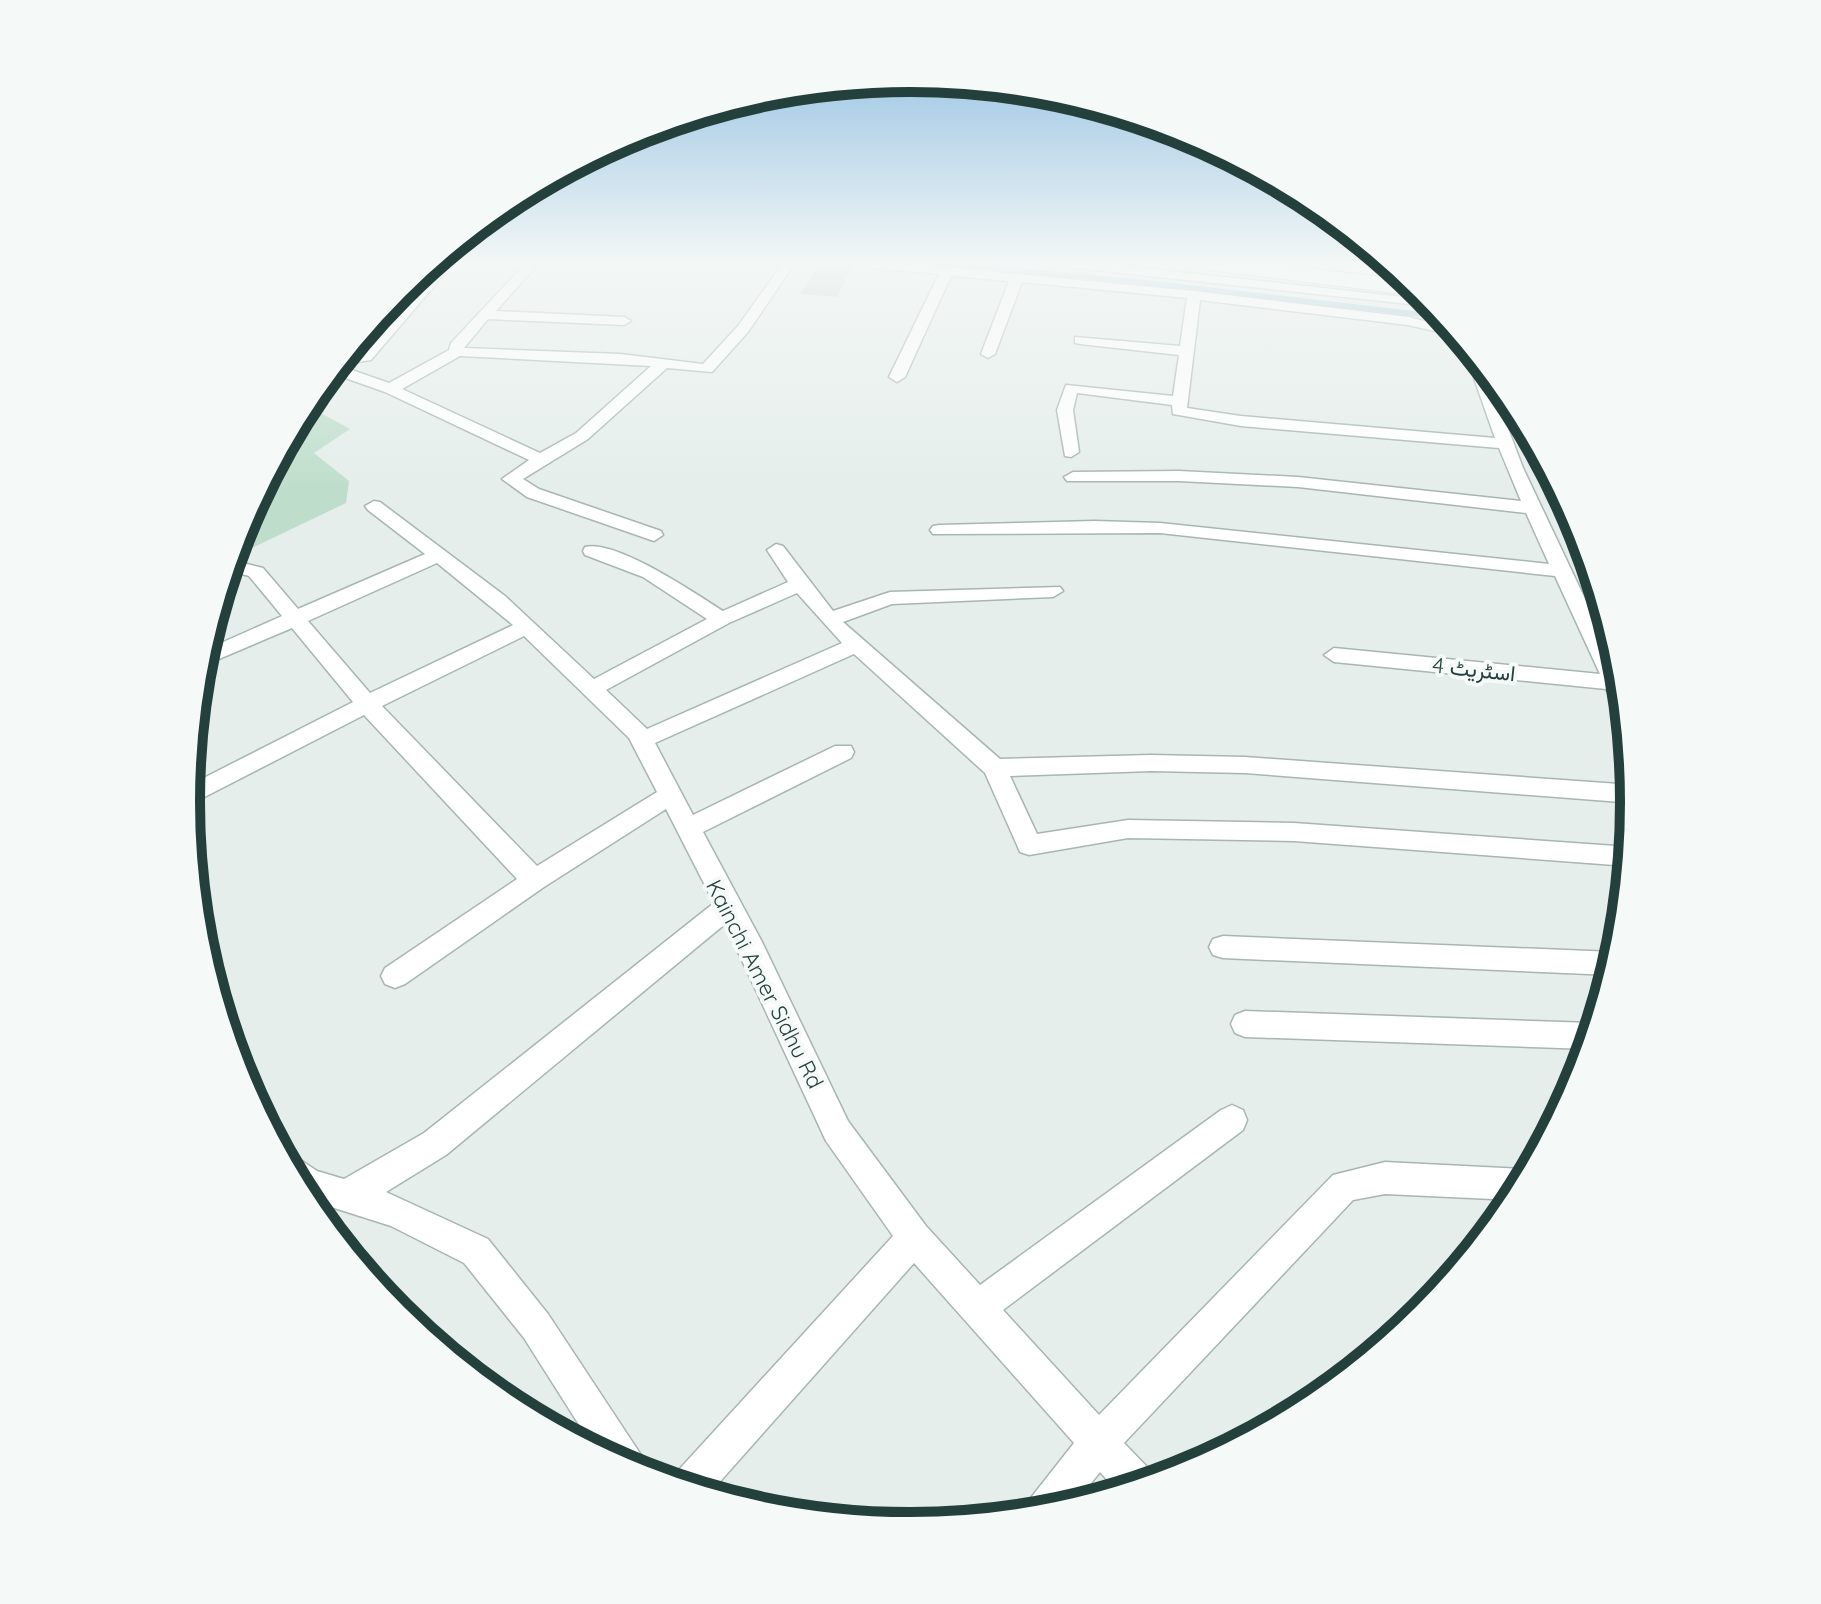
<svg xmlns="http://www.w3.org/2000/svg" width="1821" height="1604" viewBox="0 0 1821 1604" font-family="Quicksand,Vazirmatn,sans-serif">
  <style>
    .green { fill: #bedecb }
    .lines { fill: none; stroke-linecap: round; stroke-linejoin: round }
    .stream { stroke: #8ebed1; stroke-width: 5 }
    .building { fill: #bac9c4 }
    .minor-casing { stroke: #a7b6b3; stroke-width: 3 }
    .secondary-casing { stroke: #a3b9b5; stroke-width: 3 }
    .minor { fill: #fff; fill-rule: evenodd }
    .secondary { fill: #fff; fill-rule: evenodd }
    .secondary-bridge-casing { stroke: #a3b9b5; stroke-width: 16; stroke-linecap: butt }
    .secondary-bridge { stroke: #fff; stroke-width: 14 }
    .labels { text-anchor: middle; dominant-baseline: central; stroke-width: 8; stroke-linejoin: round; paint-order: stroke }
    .street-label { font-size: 22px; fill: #24403c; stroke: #f5faf8 }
    .rim { fill: none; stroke: #24403c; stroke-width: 10 }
  </style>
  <rect width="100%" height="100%" fill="#e5eeeb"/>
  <path class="green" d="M306,405L350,429L314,453L349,481L346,503L233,557L242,525Z"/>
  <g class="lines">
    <path class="stream" d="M936,263L1152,283L1444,317"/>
  </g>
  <path class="building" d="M820,263L852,267L837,297L800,294Z"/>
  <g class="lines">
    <g class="minor-casing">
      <g id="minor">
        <path d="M441,263H454L371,360L344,364L346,368L389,383L449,350L451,343L526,263H539L496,311L624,317L631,321L624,325L488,319L464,348L620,354L703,364L738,326L783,263H795L748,332L712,372L667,368L588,439L523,479L539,489L661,531L663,535L654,541L527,497L502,479L529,460L385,392L334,374L332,371L345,355L361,353ZM460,356L651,366L576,433L540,453L402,389Z"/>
        <path d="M855,263H902L1194,291L1409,317L1454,329L1461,337L1408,325L1200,300L1187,408L1241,416L1495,438L1464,350L1469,346L1484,365L1523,468L1622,677L1626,713L1617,711L1606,689L1334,662L1324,655L1334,648L1600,674L1555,576L1160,533L933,534L930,530L933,526L939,525L1095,521L1160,523L1549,564L1526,513L1298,487L1179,481H1067L1064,477L1073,472L1179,471L1298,477L1521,501L1499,448L1241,426L1173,414L1172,405L1077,393L1073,410L1079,452L1071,457L1065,456L1057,410L1066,385L1173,396L1179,355L1080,344L1075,343V337L1180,346L1187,298L1022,282L995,354L988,358L981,354L1009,281L951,276L905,377L897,382L889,377L939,274L861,267Z"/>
        <path d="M374,501L380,502L505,596L594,679L707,619L643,577L585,555L583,551L585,547C616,539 696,594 723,611L788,582L767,550L776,544L783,546L833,611L890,592L1060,587L1063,591L1053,597L892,604L843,622L1000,759L1151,755L1245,757L1633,785L1634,803L1245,773L1151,771L1010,776L1037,834L1128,820L1294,823L1630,847L1628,866L1294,841L1128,838L1029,855L1020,852L1017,845L985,773L854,654L655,743L693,815L835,746H851L854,752L851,758L703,832L762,942L848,1121L926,1226L980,1285L1221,1110L1232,1105L1243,1110L1247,1120L1243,1130L1003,1310L1099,1415L1333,1175L1385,1162L1523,1169L1530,1172L1514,1200L1385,1194L1353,1200L1124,1443L1152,1472L1155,1481L1118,1492L1100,1472C1072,1507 1071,1510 1025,1515L1030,1499L1074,1443L914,1263L709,1494L672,1483L675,1474L893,1236L826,1141L725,924L446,1155L386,1192L488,1239L548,1314L641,1455L647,1468L644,1474L595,1450L524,1338L464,1263L391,1226L306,1199L283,1156L290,1153L317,1171L344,1179L424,1133L714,903L666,809L544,887L405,984L395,988L385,984L381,976L385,968L517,879L364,715L187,806L188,786L353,702L292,628L200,667L203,651L282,616L249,576L228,570L231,560L263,568L298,609L425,554L368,510L365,506ZM437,563L513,625L370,693L308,621ZM797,593L842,643L647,729L606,690L729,623ZM524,636L629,738L657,792L537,866L382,706Z"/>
        <path d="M1223,936L1614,952L1617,954L1611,975L1223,958L1213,955L1209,947L1213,939Z"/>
        <path d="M1245,1011L1592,1023L1596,1025L1589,1049L1245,1037L1235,1033L1231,1024L1235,1015Z"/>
      </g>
    </g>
    <g class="secondary-casing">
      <g id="secondary">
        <path d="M1059,263H1100L1430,300L1437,307L1065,267Z"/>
        <path d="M1302,263C1330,263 1387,261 1409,279L1308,267Z"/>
      </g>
    </g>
    <use href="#minor" class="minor"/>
    <use href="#secondary" class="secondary"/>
    <g class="secondary-bridge-casing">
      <path id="secondary-bridge" d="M1209,263L1421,289"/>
    </g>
    <use href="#secondary-bridge" class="secondary-bridge"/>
  </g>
  <linearGradient id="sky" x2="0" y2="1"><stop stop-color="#84b8df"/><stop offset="0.54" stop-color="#f3f7f6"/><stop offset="1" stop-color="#f3f7f6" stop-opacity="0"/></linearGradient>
  <rect width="1821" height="488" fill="url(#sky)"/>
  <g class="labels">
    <g class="street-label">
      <text transform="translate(1474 669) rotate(6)">اسٹریٹ 4</text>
      <text transform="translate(765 984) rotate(63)">Kainchi Amer Sidhu Rd</text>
    </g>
  </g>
  <path d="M0 0H1821V1604H0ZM200 802a710 710 0 1 1 1420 0a710 710 0 1 1-1420 0Z" fill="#f5faf8" fill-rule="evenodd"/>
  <path class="rim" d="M200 802a710 710 0 1 1 1420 0a710 710 0 1 1-1420 0Z"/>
</svg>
